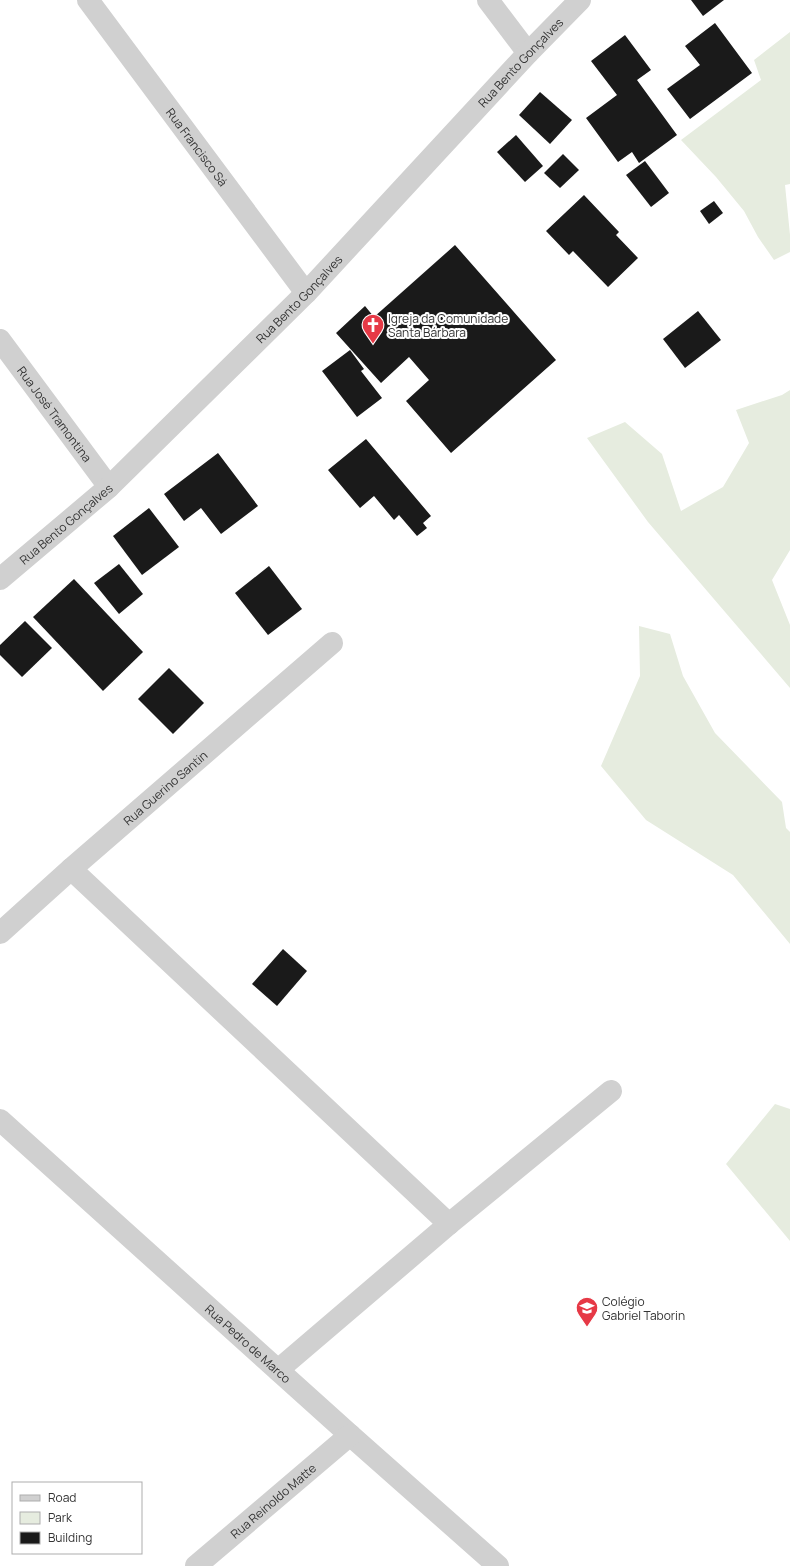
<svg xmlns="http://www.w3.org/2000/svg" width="790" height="1566" viewBox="0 0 790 1566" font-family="Manrope,sans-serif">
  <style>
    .green { fill: #e6ecdf }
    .building { fill: #1a1a1a }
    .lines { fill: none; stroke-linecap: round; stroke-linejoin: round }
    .minor { stroke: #d0d0d0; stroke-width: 22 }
    .labels { text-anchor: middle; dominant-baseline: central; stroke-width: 4; stroke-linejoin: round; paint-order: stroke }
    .street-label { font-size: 12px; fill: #333; stroke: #fff }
    .poi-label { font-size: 12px; fill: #333; stroke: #fff; text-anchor: start }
  </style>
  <rect width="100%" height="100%" fill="#fff"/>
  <g class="green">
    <path d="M790,32V184L785,185L790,235V252L774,260L758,237L744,211L716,177L681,140L761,80L754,60Z"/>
    <path d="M790,390V550L772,580L790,625V688L648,522L587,438L625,422L662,454L681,511L723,487L749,443L736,410L782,395Z"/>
    <path d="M639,626L670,634L683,676L715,733L782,802L786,828L790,832V944L733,875L646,820L601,766L640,676Z"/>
    <path d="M775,1104L790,1109V1241L726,1164Z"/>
  </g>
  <g class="building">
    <path d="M691,0H724L703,16Z"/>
    <path d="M715,23L752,73L690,119L667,89L700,65L685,46Z"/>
    <path d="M625,35L651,70L637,80L677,135L639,163L632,152L618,162L586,118L617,95L591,61Z"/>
    <path d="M540,92L572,120L550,144L519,115Z"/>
    <path d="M516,135L543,166L525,182L497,152Z"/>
    <path d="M563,154L579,170L560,188L544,173Z"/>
    <path d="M645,161L669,193L651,207L626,175Z"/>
    <path d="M584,195L619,232L616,235L638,258L608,287L573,251L569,255L546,231Z"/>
    <path d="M714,201L723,213L709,224L700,211Z"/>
    <path d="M455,245L556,360L451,453L406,401L429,380L409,357L381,383L336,333L365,306L374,317Z"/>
    <path d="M698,311L721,340L685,368L663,339Z"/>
    <path d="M350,350L364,369L361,371L382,398L357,417L322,371Z"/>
    <path d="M366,439L431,516L423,523L427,528L417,536L399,515L394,520L374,496L360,508L328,470Z"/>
    <path d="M218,453L258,506L221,534L201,508L184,521L164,494Z"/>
    <path d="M149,508L179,547L142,575L113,536Z"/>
    <path d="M119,564L143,594L119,614L94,583Z"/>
    <path d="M269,566L302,609L268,635L235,593Z"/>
    <path d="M74,579L143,652L103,691L33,617Z"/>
    <path d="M25,621L52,648L22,677L0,655V645Z"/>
    <path d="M169,668L204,703L173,734L138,699Z"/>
    <path d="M283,949L307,971L277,1006L252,984Z"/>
  </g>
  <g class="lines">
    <g class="minor">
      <path id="s1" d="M88,0L306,293"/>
      <path d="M488,0L528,53"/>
      <path id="s2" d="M0,340L109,487"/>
      <path id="s3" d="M0,579L109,487L306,293L528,53L580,0"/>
      <path d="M71,869L449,1224"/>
      <path id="s4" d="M0,933L71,869L332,643"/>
      <path id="s5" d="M0,1120L350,1435L498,1566"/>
      <path d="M278,1370L449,1224L611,1091"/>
      <path id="s6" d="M196,1566L350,1435"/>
    </g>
  </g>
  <defs>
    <g id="church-pin" transform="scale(1.15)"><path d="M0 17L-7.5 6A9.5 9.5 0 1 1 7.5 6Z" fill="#e63946" stroke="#fff"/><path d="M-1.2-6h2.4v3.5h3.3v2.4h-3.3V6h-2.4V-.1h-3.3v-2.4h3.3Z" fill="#fff"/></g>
    <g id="school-pin" transform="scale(1.15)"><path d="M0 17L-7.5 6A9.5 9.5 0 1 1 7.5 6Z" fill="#e63946" stroke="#fff"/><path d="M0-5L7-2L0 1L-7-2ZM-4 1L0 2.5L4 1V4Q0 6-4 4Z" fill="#fff"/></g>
  </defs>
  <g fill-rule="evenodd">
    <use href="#church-pin" x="373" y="325"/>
    <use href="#school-pin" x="587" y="1308"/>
  </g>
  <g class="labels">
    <g class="street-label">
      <text stroke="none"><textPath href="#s3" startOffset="734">Rua Bento Gonçalves</textPath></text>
      <text stroke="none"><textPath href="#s1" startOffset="183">Rua Francisco Sá</textPath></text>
      <text stroke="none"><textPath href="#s3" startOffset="410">Rua Bento Gonçalves</textPath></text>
      <text stroke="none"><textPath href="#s2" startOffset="92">Rua José Tramontina</textPath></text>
      <text stroke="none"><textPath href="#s3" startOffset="86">Rua Bento Gonçalves</textPath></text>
      <text stroke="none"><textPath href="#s4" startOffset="220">Rua Guerino Santin</textPath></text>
      <text stroke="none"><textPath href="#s5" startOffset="334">Rua Pedro de Marco</textPath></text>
      <text stroke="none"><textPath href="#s6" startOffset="101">Rua Reinoldo Matte</textPath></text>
    </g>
    <g class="poi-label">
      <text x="388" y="318">Igreja da Comunidade<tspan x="388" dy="14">Santa Bárbara</tspan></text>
      <text x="602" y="1301">Colégio<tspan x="602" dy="14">Gabriel Taborin</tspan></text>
    </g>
  </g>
  <rect x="12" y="1482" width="130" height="72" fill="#ffffff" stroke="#adadad"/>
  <rect x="20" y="1495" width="20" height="6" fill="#d0d0d0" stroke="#adadad"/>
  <text x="48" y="1502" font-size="12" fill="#333333">Road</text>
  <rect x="20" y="1512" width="20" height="12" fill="#e6ecdf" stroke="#adadad"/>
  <text x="48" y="1522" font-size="12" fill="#333333">Park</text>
  <rect x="20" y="1532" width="20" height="12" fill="#1a1a1a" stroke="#adadad"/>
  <text x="48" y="1542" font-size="12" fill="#333333">Building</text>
</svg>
